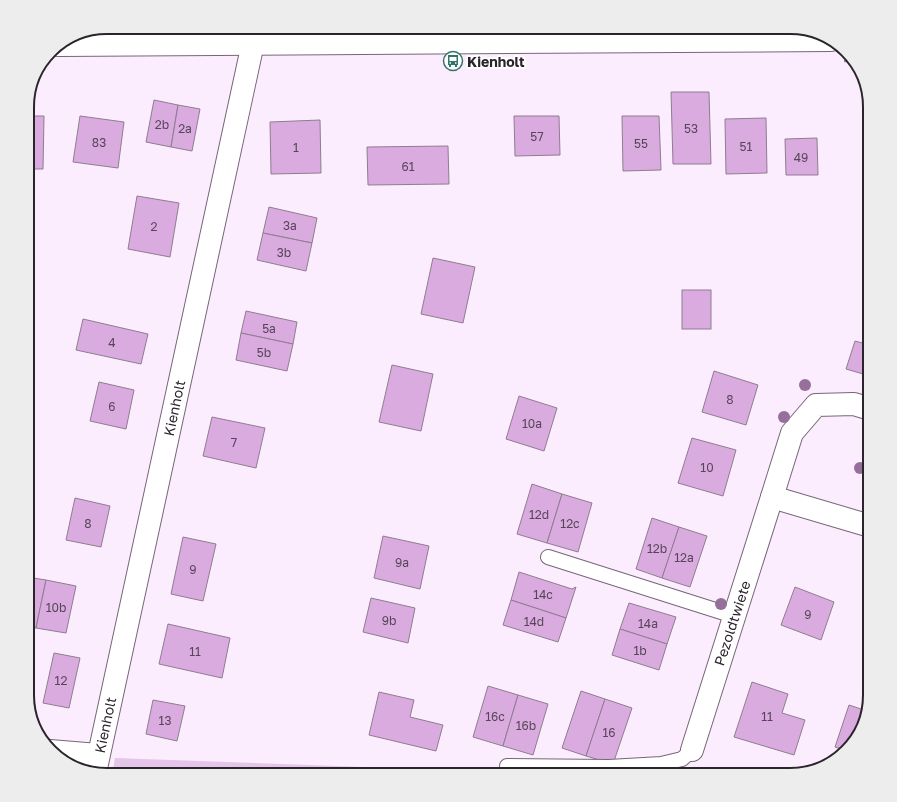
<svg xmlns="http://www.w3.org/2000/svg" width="897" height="802" viewBox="0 0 897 802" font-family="'Golos Text',sans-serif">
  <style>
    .green { fill: #e5c5e9 }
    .building { fill: #daabdf; stroke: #8e7d90 }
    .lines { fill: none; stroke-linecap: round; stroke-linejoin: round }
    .service-casing { stroke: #766678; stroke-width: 16 }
    .minor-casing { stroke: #766678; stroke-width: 24 }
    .tertiary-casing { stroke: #766678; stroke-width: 24 }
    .path { stroke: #958a96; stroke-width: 2.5; stroke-dasharray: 3 2; stroke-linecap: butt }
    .service { stroke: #fff; stroke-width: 14 }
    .minor { stroke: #fff; stroke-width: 22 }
    .tertiary { stroke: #fff; stroke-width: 22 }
    .tree { fill: #96709a }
    .labels { text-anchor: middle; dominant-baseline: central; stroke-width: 3.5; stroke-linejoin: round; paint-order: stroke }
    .number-label { font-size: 12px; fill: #574659 }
    .poi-label { font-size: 14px; font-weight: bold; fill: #2b242c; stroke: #fff; text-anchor: start }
    .street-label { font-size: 14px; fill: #2b242c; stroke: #fff }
    .rim { fill: none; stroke: #2b242c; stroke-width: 2 }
  </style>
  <rect width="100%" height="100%" fill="#fcedfe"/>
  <path class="green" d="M115,758L586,775H112Z"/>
  <g class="building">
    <path d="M671,92H709L711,164H673Z"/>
    <path d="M154,100L178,105L171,147L146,142Z"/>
    <path d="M869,100L870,107V121H869Z"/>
    <path d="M178,105L200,109L192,151L171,147Z"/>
    <path d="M27,116H44L43,169H27Z"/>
    <path d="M80,116L124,122L118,168L73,162Z"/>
    <path d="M514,116H559L560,155L515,156Z"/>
    <path d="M622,116H659L661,170L623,171Z"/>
    <path d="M766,118L767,173L726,174L725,119Z"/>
    <path d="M320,120L321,173L271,174L270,122Z"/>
    <path d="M817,138L818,175H786L785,139Z"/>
    <path d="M448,146L449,184L368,185L367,147Z"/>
    <path d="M137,196L179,203L170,257L128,249Z"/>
    <path d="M269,207L317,218L312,243L263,233Z"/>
    <path d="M263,233L312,243L306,271L257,260Z"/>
    <path d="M433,258L475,267L463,323L421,314Z"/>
    <rect x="682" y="290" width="29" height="39"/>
    <path d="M246,311L297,322L293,344L241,333Z"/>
    <path d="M83,319L148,334L141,364L76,350Z"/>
    <path d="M241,333L293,344L287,371L236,360Z"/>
    <path d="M855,341L870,345V376L846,369Z"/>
    <path d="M392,365L433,374L421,431L379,422Z"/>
    <path d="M714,371L758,385L746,425L702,412Z"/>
    <path d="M99,382L134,390L126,429L90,421Z"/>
    <path d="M519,396L557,408L544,451L506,439Z"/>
    <path d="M212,417L265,428L256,468L203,456Z"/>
    <path d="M692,438L736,450L723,496L678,483Z"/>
    <path d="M532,484L562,494L547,543L517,534Z"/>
    <path d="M562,494L592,503L578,552L547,543Z"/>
    <path d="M75,498L110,506L101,547L66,540Z"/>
    <path d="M652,518L679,527L662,578L636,569Z"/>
    <path d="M679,527L707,536L690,587L662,578Z"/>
    <path d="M383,536L429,546L420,589L374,578Z"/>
    <path d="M183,537L216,544L203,601L171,594Z"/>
    <path d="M519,572L572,589L576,587L566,618L511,600Z"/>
    <path d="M27,577L46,580L36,628L27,626Z"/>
    <path d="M46,580L76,586L66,633L36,628Z"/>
    <path d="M795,587L834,602L821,640L781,625Z"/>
    <path d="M371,598L415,608L408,643L363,632Z"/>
    <path d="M511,600L566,618L558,642L503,625Z"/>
    <path d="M629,603L676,617L667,644L620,629Z"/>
    <path d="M168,624L230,638L222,678L159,664Z"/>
    <path d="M620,629L667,644L659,670L612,655Z"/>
    <path d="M54,653L80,658L69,708L43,703Z"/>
    <path d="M752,682L788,694L782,713L805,720L794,755L734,737Z"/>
    <path d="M488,686L518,695L503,746L473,737Z"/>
    <path d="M581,691L605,699L586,756L562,748Z"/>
    <path d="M379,692L414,700L410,717L443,725L436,751L369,735Z"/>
    <path d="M518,695L548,704L533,755L503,746Z"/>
    <path d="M605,699L632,708L613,764L586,756Z"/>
    <path d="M153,700L185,706L177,741L146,734Z"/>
    <path d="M849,705L867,711L864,726L847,751L835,747Z"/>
  </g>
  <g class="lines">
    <g class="service-casing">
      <g id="service">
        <path d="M548,557L734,616"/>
        <path d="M507,766L609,767L661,764L682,759L692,750"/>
      </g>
    </g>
    <g class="minor-casing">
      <g id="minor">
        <path d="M870,526L772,497L792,433L816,405L854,404L870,409"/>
        <path d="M692,750L772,497"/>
        <path d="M50,751L98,755"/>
        <path d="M95,773L253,43"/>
      </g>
    </g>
    <g class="tertiary-casing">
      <path id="tertiary" d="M58,45L831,40"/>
    </g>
    <path class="path" d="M844,61H853"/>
    <use href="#service" class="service"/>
    <use href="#minor" class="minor"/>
    <use href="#tertiary" class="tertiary"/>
  </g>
  <g class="tree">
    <circle cx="805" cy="385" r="6"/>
    <circle cx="784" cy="417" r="6"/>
    <circle cx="860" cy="468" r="6"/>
    <circle cx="721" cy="604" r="6"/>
  </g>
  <defs>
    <g id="bus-ring" transform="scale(1)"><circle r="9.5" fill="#fff" stroke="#327669" stroke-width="1.5"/><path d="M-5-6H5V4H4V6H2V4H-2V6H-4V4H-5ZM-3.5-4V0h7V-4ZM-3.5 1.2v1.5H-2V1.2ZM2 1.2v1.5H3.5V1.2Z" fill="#327669"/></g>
  </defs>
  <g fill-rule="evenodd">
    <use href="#bus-ring" x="453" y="61"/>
  </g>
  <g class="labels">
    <g class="number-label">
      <text x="162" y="124">2b</text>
      <text x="185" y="128">2a</text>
      <text x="691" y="128">53</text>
      <text x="537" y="136">57</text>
      <text x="99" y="142">83</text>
      <text x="641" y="143">55</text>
      <text x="746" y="146">51</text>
      <text x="296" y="147">1</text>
      <text x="801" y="157">49</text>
      <text x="408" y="166">61</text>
      <text x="290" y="225">3a</text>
      <text x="154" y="226">2</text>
      <text x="284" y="252">3b</text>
      <text x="269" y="328">5a</text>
      <text x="112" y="342">4</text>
      <text x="264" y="352">5b</text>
      <text x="730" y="399">8</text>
      <text x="112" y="406">6</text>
      <text x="532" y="423">10a</text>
      <text x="234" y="442">7</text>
      <text x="707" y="467">10</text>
      <text x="539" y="514">12d</text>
      <text x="88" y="523">8</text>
      <text x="570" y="523">12c</text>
      <text x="657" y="548">12b</text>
      <text x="684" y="557">12a</text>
      <text x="402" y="562">9a</text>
      <text x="193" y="569">9</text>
      <text x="543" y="594">14c</text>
      <text x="56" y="607">10b</text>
      <text x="808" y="614">9</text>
      <text x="389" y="620">9b</text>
      <text x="534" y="621">14d</text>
      <text x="648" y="623">14a</text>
      <text x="640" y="650">1b</text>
      <text x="195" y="651">11</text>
      <text x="61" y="680">12</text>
      <text x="495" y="716">16c</text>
      <text x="767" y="716">11</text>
      <text x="165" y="720">13</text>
      <text x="526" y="725">16b</text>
      <text x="609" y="732">16</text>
    </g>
    <g class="poi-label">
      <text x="467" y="61">Kienholt</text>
    </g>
    <g class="street-label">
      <text transform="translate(174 408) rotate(-78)">Kienholt</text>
      <text transform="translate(732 623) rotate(-72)">Pezoldtwiete</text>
      <text transform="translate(105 725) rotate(-78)">Kienholt</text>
    </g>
  </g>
  <path d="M0 0H897V802H0ZM107 34H790A73 73 0 0 1 863 107V695A73 73 0 0 1 790 768H107A73 73 0 0 1 34 695V107A73 73 0 0 1 107 34Z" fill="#eeedee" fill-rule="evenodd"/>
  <path class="rim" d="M107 34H790A73 73 0 0 1 863 107V695A73 73 0 0 1 790 768H107A73 73 0 0 1 34 695V107A73 73 0 0 1 107 34Z"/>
</svg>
